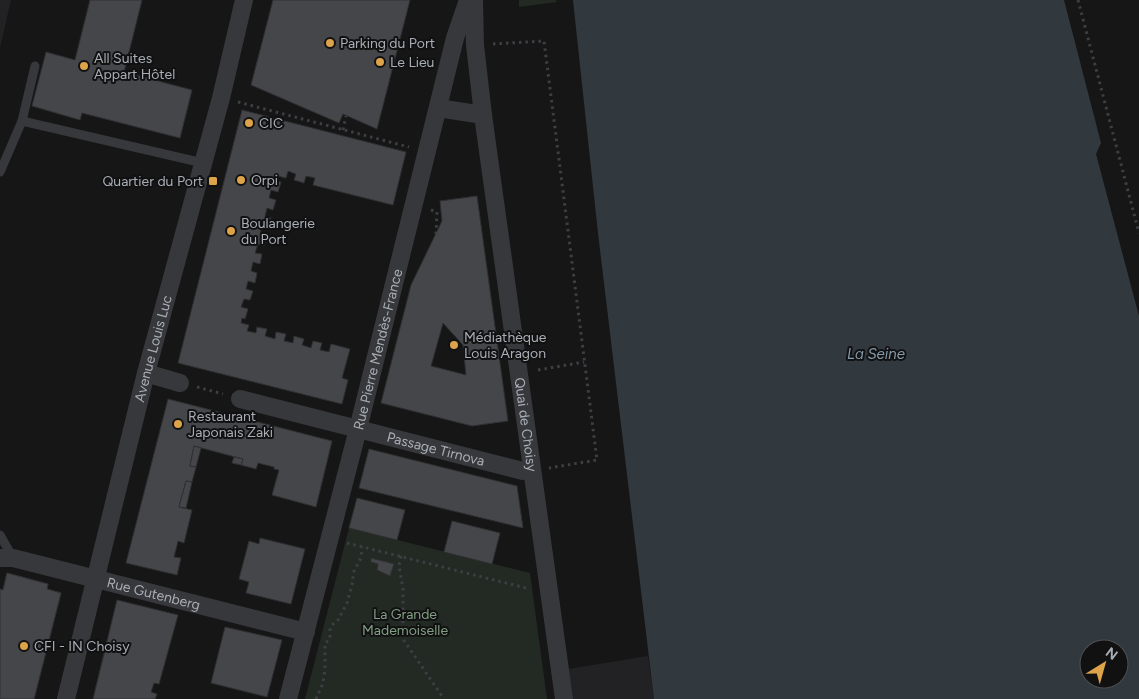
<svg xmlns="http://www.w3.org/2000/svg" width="1139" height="699" viewBox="0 0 1139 699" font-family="Figtree,sans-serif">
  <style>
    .built { fill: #222224 }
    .green { fill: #222a23 }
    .water { fill: #31393f; fill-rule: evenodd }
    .building { fill: #45464a; stroke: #303033; fill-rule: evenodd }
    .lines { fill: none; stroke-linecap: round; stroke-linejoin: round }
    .path { stroke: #3d3f43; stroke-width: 3; stroke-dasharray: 2.5 4; stroke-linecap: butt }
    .lane { stroke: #37383c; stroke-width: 9 }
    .street { stroke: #37383c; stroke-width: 18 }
    .poi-dot { fill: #dca349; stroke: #111112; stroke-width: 2 }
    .labels { text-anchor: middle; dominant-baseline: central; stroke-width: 4; stroke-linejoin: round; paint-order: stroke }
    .poi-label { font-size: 14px; fill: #a9aeb6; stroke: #111112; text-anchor: start }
    .street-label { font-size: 14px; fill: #a9aeb6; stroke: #111112 }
    .park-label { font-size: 14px; fill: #839f83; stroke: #111112 }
    .water-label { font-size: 15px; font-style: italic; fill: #859cad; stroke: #111112 }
  </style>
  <rect width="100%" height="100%" fill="#161617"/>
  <g class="built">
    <path d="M0,0H11L0,48Z"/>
    <path d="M648,656L654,699H573L568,669Z"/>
  </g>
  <g class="green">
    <path d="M519,0H556L557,2L519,7Z"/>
    <path d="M349,528L530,573L547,699H305Z"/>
  </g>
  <path class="water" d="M573,0H1064L1101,143L1096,154L1139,316V699H654L598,233ZM1089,649H1119V679H1089Z"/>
  <g class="building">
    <path d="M90,0H142L124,72L192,90L180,138L82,113L80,120L32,106L46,52L75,60Z"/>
    <path d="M273,0H410L377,129L343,114L339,123L251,85Z"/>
    <path d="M242,110L406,152L393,205L313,185L315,178L306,176L304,183L294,180L296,174L288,171L286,178L278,176L277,181L281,182L278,192L271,190L269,198L276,200L273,210L267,208L265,216L271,218L269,228L262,226L260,234L267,236L264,246L258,244L255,253L262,254L260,264L253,262L251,271L257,273L255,283L248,281L246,289L253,291L250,300L244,299L241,307L248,309L245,319L242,318L241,323L249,325L247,331L256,333L257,327L267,329L265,336L275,339L276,332L286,334L284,341L293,343L294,336L304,339L302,345L311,348L313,341L322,343L320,350L329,352L331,344L350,349L342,378L348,380L342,404L178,363Z"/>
    <path d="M477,196L508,421L472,426L381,403L411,285L442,221L440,201ZM443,323L463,345L466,375L431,366Z"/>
    <path d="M168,399L332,441L316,507L272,495L279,470L274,469V467L258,463L256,469L241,465L243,459L194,446L190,466L196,467L192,482L186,481L179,507L192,510L184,543L178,541L174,557L181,558L177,575L126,563Z"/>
    <path d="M194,446L201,448L196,467L190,466Z"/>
    <path d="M369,449L517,486L523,528L359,488Z"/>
    <path d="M234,457L243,459L241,465L232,463Z"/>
    <path d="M186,481L192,482L186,508L179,507Z"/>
    <path d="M357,498L405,510L397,540L349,528Z"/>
    <path d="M452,521L500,533L492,564L444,552Z"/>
    <path d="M260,538L305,549L291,604L246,593L249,582L239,579L249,541L259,544Z"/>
    <path d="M371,558L394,564L390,576L377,570L378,564L371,562Z"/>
    <path d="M7,573L48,584L47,589L61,593L34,699H0V589L3,590Z"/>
    <path d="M7,573L48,584L47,589L61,593L34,699H0V589L3,590Z"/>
    <path d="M117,600L178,615L159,684L154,683L151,692L157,694L155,699H93Z"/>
    <path d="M225,627L282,640L267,697L211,683Z"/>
  </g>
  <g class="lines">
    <g class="path">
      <path d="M1078,0L1139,233"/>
      <path d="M493,44L544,41L597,460L549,468"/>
      <path d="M238,102L409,147"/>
      <path d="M343,130L346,116"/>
      <path d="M431,210L437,212L436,235"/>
      <path d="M538,370L584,362"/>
      <path d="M197,387L223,394"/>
      <path d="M347,543L530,589"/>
      <path d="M401,556L399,566L403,589V639L444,699"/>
      <path d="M316,699L323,683L325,669V644L330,638V630L332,625L338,620L347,603L353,581V573L361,558L362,547"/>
    </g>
    <g class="lane">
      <path d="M22,121L35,66"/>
      <path d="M0,172L22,121L203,163"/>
      <path d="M0,535L13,558"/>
    </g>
    <g class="street">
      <path id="s1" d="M474,0L475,45L483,115L564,699"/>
      <path d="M438,108L483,115"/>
      <path d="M146,373L180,383"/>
      <path id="s2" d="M240,399L523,471"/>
      <path id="s3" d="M0,558H13L306,632"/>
      <path id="s4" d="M66,699L146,373L221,98L244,0"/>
      <path id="s5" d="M288,699L358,429L455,38L468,0"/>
    </g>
  </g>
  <g class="poi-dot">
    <circle cx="330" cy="43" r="5"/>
    <circle cx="380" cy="62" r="5"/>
    <circle cx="84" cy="66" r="5"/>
    <circle cx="249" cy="123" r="5"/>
    <circle cx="241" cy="180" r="5"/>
    <rect x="208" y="176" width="10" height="10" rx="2.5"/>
    <circle cx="231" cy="231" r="5"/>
    <circle cx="454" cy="345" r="5"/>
    <circle cx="178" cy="424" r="5"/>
    <circle cx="24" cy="646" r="5"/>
  </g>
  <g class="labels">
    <g class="poi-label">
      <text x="340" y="43">Parking du Port</text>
      <text x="94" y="58">All Suites<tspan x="94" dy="16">Appart Hôtel</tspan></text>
      <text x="390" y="62">Le Lieu</text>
      <text x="259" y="123">CIC</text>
      <text x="251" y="180">Orpi</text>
      <text x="203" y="181" text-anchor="end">Quartier du Port</text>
      <text x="241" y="223">Boulangerie<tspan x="241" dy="16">du Port</tspan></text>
      <text x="464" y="337">Médiathèque<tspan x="464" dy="16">Louis Aragon</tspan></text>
      <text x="188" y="416">Restaurant<tspan x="188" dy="16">Japonais Zaki</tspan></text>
      <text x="34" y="646">CFI - IN Choisy</text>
    </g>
    <g class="street-label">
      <text stroke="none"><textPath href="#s4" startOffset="361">Avenue Louis Luc</textPath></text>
      <text stroke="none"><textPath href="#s5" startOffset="361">Rue Pierre Mendès-France</textPath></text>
      <text stroke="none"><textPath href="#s1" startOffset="428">Quai de Choisy</textPath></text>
      <text stroke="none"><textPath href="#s2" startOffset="202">Passage Tirnova</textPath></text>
      <text stroke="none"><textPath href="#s3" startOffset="158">Rue Gutenberg</textPath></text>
    </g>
    <g class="park-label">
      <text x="405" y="614">La Grande<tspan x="405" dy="16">Mademoiselle</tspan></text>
    </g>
    <g class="water-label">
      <text x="876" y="354">La Seine</text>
    </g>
  </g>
  <g transform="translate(1104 664) rotate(37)"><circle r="24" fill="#111112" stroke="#4e5054"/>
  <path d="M0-4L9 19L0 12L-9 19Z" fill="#dca349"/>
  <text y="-8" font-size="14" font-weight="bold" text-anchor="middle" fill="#a9aeb6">N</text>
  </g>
</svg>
